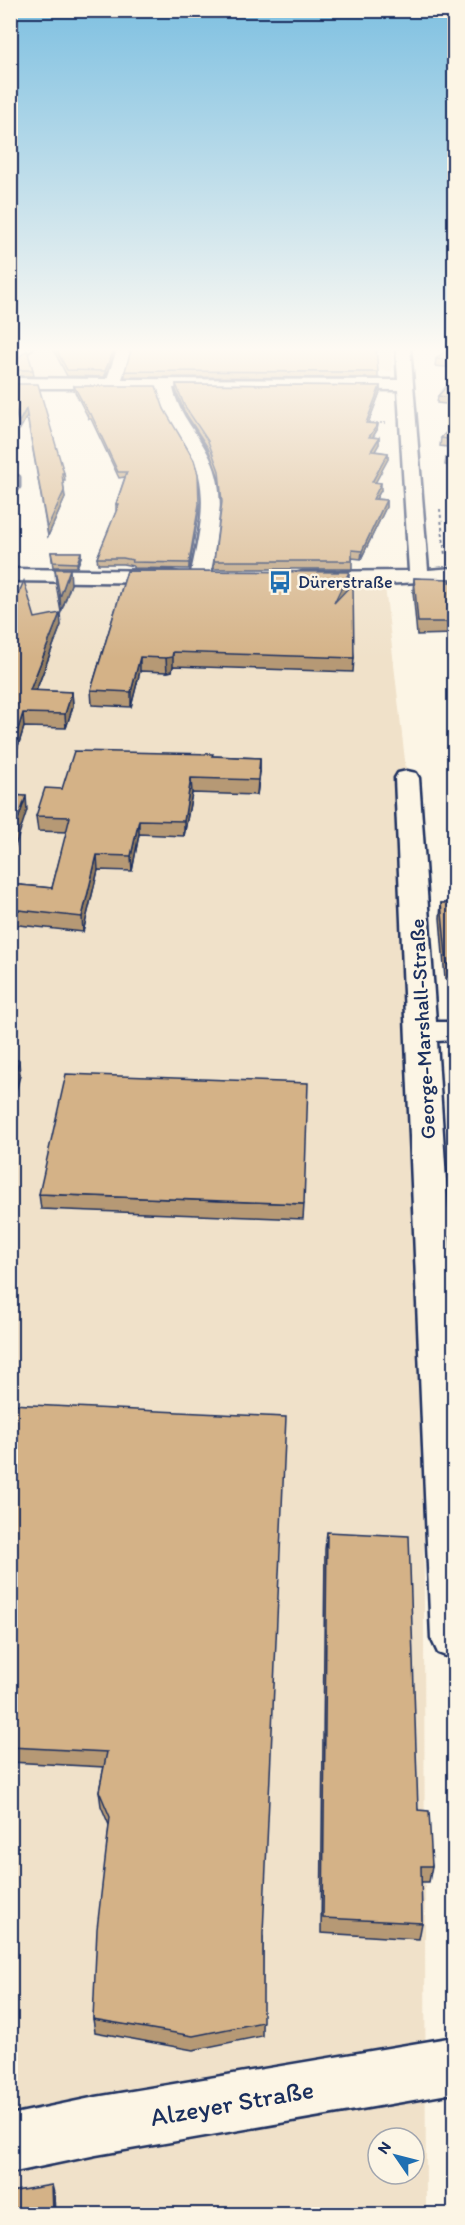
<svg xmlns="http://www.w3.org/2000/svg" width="465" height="2225" viewBox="0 0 465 2225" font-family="Itim,sans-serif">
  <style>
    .built { fill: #f0e1c9; fill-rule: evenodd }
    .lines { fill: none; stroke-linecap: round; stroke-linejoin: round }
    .minor-casing { stroke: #1b2f5e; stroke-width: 5 }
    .tertiary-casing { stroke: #1b2f5e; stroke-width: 5 }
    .secondary-casing { stroke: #1b2f5e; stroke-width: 5 }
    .path-far1 { stroke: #1b2f5e; stroke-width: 1.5; stroke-dasharray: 2 2; stroke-linecap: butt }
    .path { stroke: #1b2f5e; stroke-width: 2; stroke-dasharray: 3 3; stroke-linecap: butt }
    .minor { fill: #fcf5e5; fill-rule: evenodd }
    .tertiary { fill: #fcf5e5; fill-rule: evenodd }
    .secondary { fill: #fcf5e5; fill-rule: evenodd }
    .wall { fill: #b69974; stroke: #1b2f5e; stroke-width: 1.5 }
    .shaded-wall { fill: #947d5e; stroke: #1b2f5e; stroke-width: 1.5 }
    .building { fill: #d4b287; stroke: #1b2f5e; stroke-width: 1.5 }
    .labels { text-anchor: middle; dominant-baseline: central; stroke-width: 5; stroke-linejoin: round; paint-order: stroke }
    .far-poi-label { font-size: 18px; fill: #1b2f5e; stroke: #fcf5e5; text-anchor: start }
    .street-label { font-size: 21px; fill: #1b2f5e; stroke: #fcf5e5 }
    .near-street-label { font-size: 26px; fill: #1b2f5e; stroke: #fcf5e5 }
  </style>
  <rect width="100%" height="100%" fill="#fcf5e5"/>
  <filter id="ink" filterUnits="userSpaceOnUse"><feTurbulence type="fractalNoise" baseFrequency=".0167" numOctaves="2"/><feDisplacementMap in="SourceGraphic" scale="12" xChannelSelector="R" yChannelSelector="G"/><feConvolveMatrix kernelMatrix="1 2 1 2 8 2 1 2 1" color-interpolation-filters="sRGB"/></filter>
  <g filter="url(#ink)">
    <g class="built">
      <path d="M11,347H120L107,381H11Z"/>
      <path d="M307,347H392V371L313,367Z"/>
      <path d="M11,575L384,578L407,778L422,1032L426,2214H11ZM378,2138H414V2174H378Z"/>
    </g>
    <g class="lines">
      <g class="minor-casing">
        <g id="minor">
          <path d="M118,347H132L122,379L398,380L396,347H410L428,570L454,568V580L384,584H303L296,582L293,578L296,574L303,572L409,571L398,390L173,388C179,416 199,434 210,458C228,496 217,538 210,577L207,581H193L190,577C199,535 212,490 189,450C178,430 162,412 158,388H10V378L107,379Z"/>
          <path d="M10,472L19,477V487L16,491L10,492Z"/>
          <path d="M10,569L171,571L178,573L181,577L178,581L171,583L10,581Z"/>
          <path d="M407,771L416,773L419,778L436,1022H454V1040L437,1041L454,1303V1659L438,1653L431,1638L395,778L398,773Z"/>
        </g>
      </g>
      <g class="tertiary-casing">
        <path id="tertiary" d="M18,347H33L15,365L10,366V354Z"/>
      </g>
      <g class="secondary-casing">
        <path id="secondary" d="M454,2037V2093L96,2155L10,2173V2115L96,2097Z"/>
      </g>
      <path class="path-far1" d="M368,423H387"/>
      <path class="path" d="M440,509L445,555"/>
      <use href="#minor" class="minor"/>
      <use href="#tertiary" class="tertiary"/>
      <use href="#secondary" class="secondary"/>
    </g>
    <g class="wall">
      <path d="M52,347H117L105,377L67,376Z"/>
      <path d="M454,347V368L435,366L436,359Z"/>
      <path d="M10,361L33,370L34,376H10Z"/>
      <path d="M125,371L378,372V378L125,377Z"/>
      <path d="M454,378V405L437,403L438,396Z"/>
      <path d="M10,384L64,473L65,480H63L65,498L48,536L27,416L20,429L10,393Z"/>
      <path d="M176,384L380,386V392L368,423L378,424L377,430L373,437L379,438V444L375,451L388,453V459L375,482L381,490L376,499L386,500V507L361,559L352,558V569H214V561L221,504L219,478L208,448L184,411L176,390Z"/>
      <path d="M74,386L199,509L189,569L133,568V566L123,564H98L97,558L117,510H116V504L125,477L119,478L91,419H89L74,390Z"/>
      <path d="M454,424V448L440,446L441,438Z"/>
      <path d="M454,448V467L445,465L446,458Z"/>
      <path d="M454,477V496L448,495L449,487L451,484L452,480Z"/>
      <path d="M454,504V518L450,517V509Z"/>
      <path d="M454,540V551H452L453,542Z"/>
      <path d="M51,552H81V557L77,567H53Z"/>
      <path d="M55,569L71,584L61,612L56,584Z"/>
      <path d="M127,571L349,572L348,586L347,590L354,658L353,672L173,666L172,671L167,672L140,671L131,707L92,705L91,690Z"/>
      <path d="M414,578L454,582V634L417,635L413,591Z"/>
      <path d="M10,613L61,625L36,691L72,692L73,706L66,728L24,727L13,762H10Z"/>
      <path d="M212,756L260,758V772L257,795L192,793L184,836L139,834L132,871L98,870L83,932L10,924V884L52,888L67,832L38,831L36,816L62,789Z"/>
      <path d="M441,903H454V980L445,979L440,918Z"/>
      <path d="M39,1194L304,1204L303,1219L41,1209Z"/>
      <path d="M10,1404L263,1937L262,2036L193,2050L95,2032L93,2019L109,1825L101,1806L99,1791L104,1767L10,1762Z"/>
      <path d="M327,1532L418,1810L432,1866L429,1882H421L422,1923L419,1939L321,1933L325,1549Z"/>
    </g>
    <g class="shaded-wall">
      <path d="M115,347H117L105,377V371Z"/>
      <path d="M380,386V392L366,429V423Z"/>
      <path d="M26,409L27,416L20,429L19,422Z"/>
      <path d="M378,424L377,430L369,443V437Z"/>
      <path d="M379,438V444L371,458V451Z"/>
      <path d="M388,453V459L372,489V482Z"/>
      <path d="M381,483V490L372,506L373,499Z"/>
      <path d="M64,491L65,498L48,536L47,528Z"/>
      <path d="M386,500V507L361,559L362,551Z"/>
      <path d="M199,504V509L189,569V563Z"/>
      <path d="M81,552V557L77,567V563Z"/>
      <path d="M70,569L71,584L61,612L60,597Z"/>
      <path d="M349,572L348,586L334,616V603Z"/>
      <path d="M60,613L61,625L31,704L30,690Z"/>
      <path d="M173,652V666L172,671L167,672L166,658Z"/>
      <path d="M140,657V671L131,707V692Z"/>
      <path d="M72,692L73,706L66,728L65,714Z"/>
      <path d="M23,713L24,727L13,762L12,748Z"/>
      <path d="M260,758V772L257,795L258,780Z"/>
      <path d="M191,778L192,793L184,836V821Z"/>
      <path d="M26,796L27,810L10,862V843Z"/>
      <path d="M139,820V834L132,871L131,856Z"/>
      <path d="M97,855L98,870L83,932L82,917Z"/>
      <path d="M19,1060L20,1076L10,1113V1090Z"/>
      <path d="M52,2185L54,2193L55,2214H53Z"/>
    </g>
    <g class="building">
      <path d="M55,347H115L105,371L67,370Z"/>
      <path d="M132,347H376L378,372L125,371Z"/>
      <path d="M449,347H454V361L436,359Z"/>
      <path d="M27,350L33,370H10V361H15Z"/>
      <path d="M454,378V398L438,396Z"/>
      <path d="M10,384H38L64,473H62L64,491L47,528L26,409L19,422L10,388Z"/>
      <path d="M176,384L380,386L366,423L378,424L369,437L379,438L371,451L388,453L372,482L381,483L373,499L386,500L362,551L352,550V561H214L222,502L219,471L208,441L184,405Z"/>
      <path d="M74,386H156L164,409L194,460L198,474L199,504L189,563L132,562L133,560L123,558H97L119,504H116L127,472H118L91,414H89Z"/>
      <path d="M454,424V440L441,438Z"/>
      <path d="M454,448V459L446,458Z"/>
      <path d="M454,481V487H449Z"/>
      <path d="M51,552H81L77,563L53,562Z"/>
      <path d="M55,569H70L60,597Z"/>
      <path d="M127,571L349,572L334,603L353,583L354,658L173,652L172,657L166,658L140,657L131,692L91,690Z"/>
      <path d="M414,578L451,579L449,582H454V622H418Z"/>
      <path d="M24,581L35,618L60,613L30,690L72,692L65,714L23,713L12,748H10V613Z"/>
      <path d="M74,751L213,754L212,756L260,758L258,780L191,778L184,821L139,820L131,856L97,855L82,917L10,909V884L52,888L70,817L36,816L45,788L62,789Z"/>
      <path d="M10,795L26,796L10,843Z"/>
      <path d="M441,903H454V964H447Z"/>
      <path d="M10,1060H19L10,1090Z"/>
      <path d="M66,1074L308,1083L304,1204L39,1194Z"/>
      <path d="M10,1404L286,1417L263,1933V2022L193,2036L93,2019L97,1929L110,1817L99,1791L107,1752L10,1747Z"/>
      <path d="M327,1532L409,1536L418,1810L429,1811L432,1866H421L422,1923L323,1918Z"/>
      <path d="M52,2185L53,2214H10V2192Z"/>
    </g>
  </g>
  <linearGradient id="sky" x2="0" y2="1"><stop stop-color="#7ec0e1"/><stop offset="0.53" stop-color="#fefaf3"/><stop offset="1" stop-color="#fefaf3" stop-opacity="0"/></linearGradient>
  <rect width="465" height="659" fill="url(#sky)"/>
  <defs>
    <g id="bus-bare" transform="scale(1.8)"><path d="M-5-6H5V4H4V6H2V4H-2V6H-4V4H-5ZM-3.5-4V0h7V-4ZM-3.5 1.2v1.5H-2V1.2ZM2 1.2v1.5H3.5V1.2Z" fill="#1f6fb2" stroke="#fcf5e5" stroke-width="2.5" paint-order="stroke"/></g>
  </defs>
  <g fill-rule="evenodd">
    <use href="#bus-bare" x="280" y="582"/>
  </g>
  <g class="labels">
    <g class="far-poi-label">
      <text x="298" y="582">Dürerstraße</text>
    </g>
    <g class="street-label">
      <text transform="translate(422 1029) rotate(-93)">George-Marshall-Straße</text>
    </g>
    <g class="near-street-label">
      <text transform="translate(232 2103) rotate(-10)">Alzeyer Straße</text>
    </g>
  </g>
  <rect width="465" height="2225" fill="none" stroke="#fcf5e5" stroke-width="36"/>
  <rect x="18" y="18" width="429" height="2189" fill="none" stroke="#1b2f5e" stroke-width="2" filter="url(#ink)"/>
  <g transform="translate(396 2156) rotate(305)"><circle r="28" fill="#fcf5e5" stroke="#a2a6af" stroke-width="1.5"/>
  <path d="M0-4.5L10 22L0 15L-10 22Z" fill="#1f6fb2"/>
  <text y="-9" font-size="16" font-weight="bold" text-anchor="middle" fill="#1b2f5e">N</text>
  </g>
</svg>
